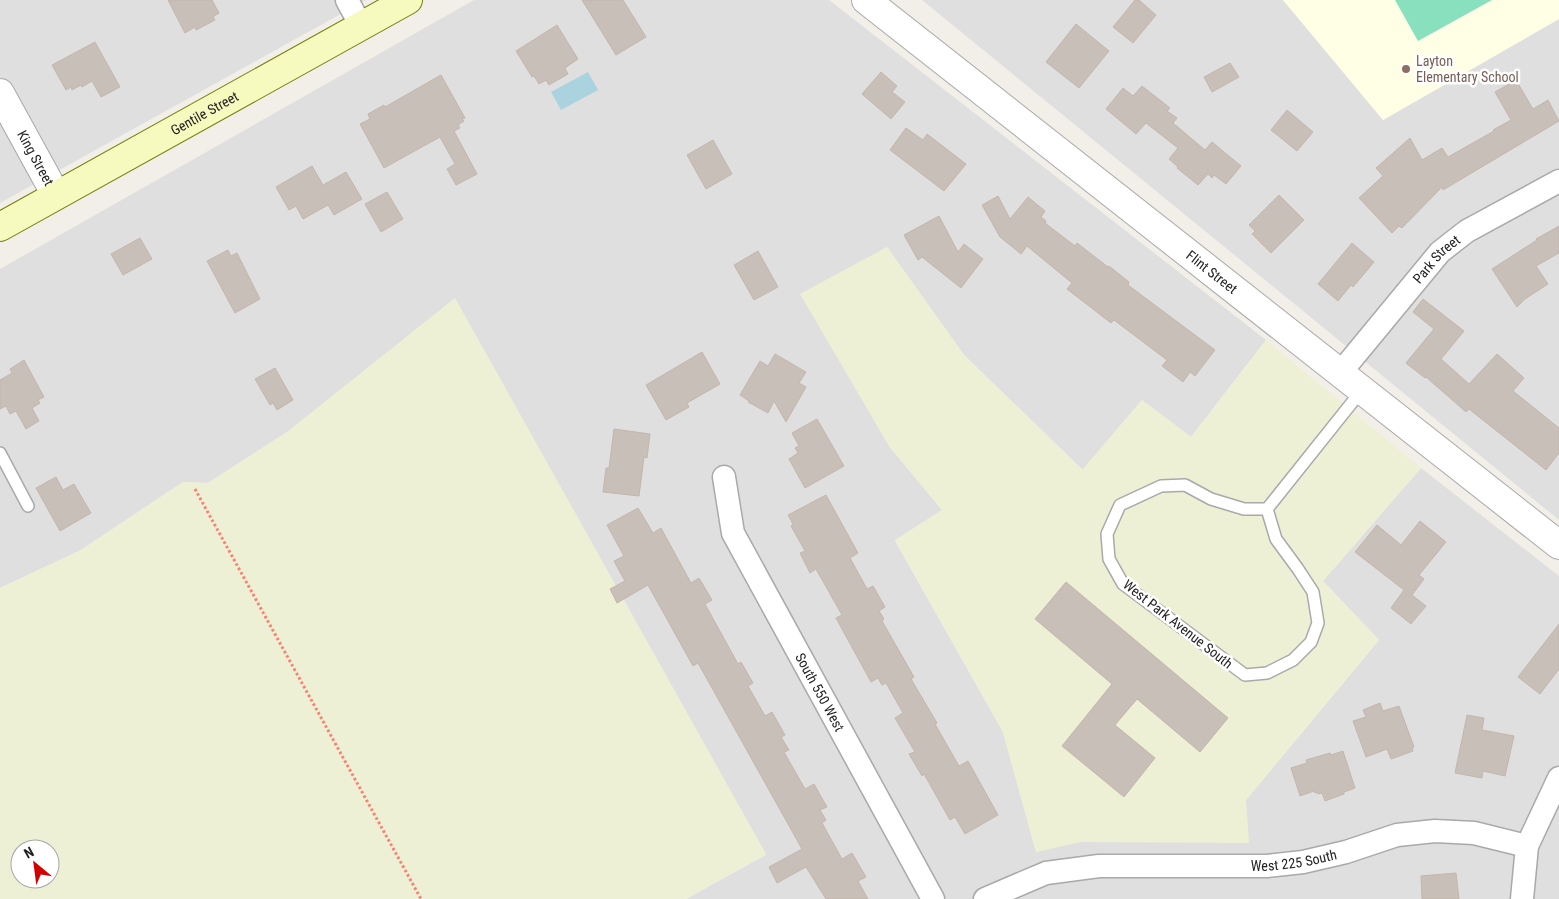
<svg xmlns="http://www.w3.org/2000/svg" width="1559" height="899" viewBox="0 0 1559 899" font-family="'Roboto Condensed',sans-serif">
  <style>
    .residential { fill: #e0dfdf }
    .education { fill: #ffffe5 }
    .farmland { fill: #eef0d5; fill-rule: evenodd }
    .pitch { fill: #88e0be }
    .water { fill: #aad3df }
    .building { fill: #c7bfb8; stroke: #c4b6ab }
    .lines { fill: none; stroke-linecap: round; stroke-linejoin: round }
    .service-casing { stroke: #a9a9a9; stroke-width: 14 }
    .minor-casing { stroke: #a9a9a9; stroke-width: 25 }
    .tertiary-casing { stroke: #a9a9a9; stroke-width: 30 }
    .secondary-casing { stroke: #707d05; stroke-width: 30 }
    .path { stroke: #fa8072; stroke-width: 3; stroke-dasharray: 2.5 2.5; stroke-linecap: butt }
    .service { stroke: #fff; stroke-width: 11 }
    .minor { stroke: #fff; stroke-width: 22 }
    .tertiary { stroke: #fff; stroke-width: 28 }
    .secondary { stroke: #f7fabf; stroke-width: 28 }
    .education-dot { fill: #8d6e63; stroke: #fff; stroke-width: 2 }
    .labels { text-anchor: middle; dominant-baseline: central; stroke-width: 5; stroke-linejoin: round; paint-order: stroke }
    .education-label { font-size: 14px; fill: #785e54; stroke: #fff; text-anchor: start }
    .street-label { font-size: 14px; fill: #222; stroke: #fff }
  </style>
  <rect width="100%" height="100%" fill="#f2efe9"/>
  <g class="residential">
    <path d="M0,0H366L0,203Z"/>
    <path d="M474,0H829L1266,340L1191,437L1142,400L1083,470L964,355L887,247L889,446L942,510L895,541L1003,732L1036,852L1246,800L1379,640L1323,581L1421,468L1559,576V899H686L766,855L287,432L208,483L183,482L81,550L0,588V269Z"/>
    <path d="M922,0H1283L1383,120L1559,19V520Z"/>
  </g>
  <path class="education" d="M1283,0H1559V19L1383,120Z"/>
  <g class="farmland">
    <path d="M887,247L964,355L1082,470L1142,400L1191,437L1266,340L1421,468L1323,581L1379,640L1246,800L1249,843L1081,842L1036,852L1003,732L895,540L942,510L889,446L800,294Z"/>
    <path d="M455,298L766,854L686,899H0V588L81,550L183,482L208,483L287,432ZM20,849H50V879H20Z"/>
  </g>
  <path class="pitch" d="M1395,0H1492L1418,41Z"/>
  <path class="water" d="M588,72L598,90L561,110L551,92Z"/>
  <g class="building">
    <path d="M168,0H212L219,13L213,17L215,20L196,30L195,27L185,33Z"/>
    <path d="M582,0H623L646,37L616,55Z"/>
    <path d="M1135,0H1139L1156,15L1133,43L1113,27Z"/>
    <path d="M1076,24L1109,51L1079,88L1046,62Z"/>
    <path d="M557,25L578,59L565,68L568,74L549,85L546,80L539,84L534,76L532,77L516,51Z"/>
    <path d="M95,42L120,87L101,97L92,81L82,87L81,85L72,90L71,87L66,90L52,65Z"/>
    <path d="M1230,63L1239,77L1212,92L1204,77Z"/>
    <path d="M881,72L897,86L892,92L905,102L891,119L862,94Z"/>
    <path d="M441,75L465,118L462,119L464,121L458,125L460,128L454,131L477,174L456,185L447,169L455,164L440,137L384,168L360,124L370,119L368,114L384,105L385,107Z"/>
    <path d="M1516,80L1533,109L1548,100L1559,121L1443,190L1442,187L1402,228L1399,226L1392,233L1359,198L1383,176L1376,168L1410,138L1422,160L1442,148L1448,157L1494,131L1493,130L1511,120L1495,92Z"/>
    <path d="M1142,86L1170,108L1167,111L1177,118L1173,123L1205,150L1212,142L1241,166L1226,184L1214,175L1212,178L1208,174L1198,185L1177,168L1178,167L1169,159L1178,148L1146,123L1136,134L1106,109L1123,88L1133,96Z"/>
    <path d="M1287,110L1313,132L1297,151L1271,130Z"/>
    <path d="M906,128L923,140L927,134L966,164L944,191L890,150Z"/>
    <path d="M713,140L732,174L706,189L687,155Z"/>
    <path d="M312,166L323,185L346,172L362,199L334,215L328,205L303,219L296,206L289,210L276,187Z"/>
    <path d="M387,192L403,219L381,232L365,204Z"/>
    <path d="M1279,195L1304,220L1271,253L1252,234L1255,231L1249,225Z"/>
    <path d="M998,196L1010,219L1028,197L1045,211L1041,217L1046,221L1045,223L1075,246L1077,243L1108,267L1109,266L1129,282L1128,285L1215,350L1195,376L1190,372L1183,382L1162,366L1167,360L1114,320L1111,323L1067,289L1072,283L1027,246L1021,254L1000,237L982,205Z"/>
    <path d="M939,216L958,252L964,244L983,259L961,288L922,257L918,260L904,235Z"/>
    <path d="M1559,226V253L1536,266L1548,284L1525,299L1517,307L1492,269L1537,240L1536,239Z"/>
    <path d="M140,238L152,259L123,275L111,254Z"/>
    <path d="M1352,243L1374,262L1353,287L1351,285L1338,301L1318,284Z"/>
    <path d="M228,250L231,256L237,253L260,299L235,313L207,261Z"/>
    <path d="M758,251L778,287L754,300L734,265Z"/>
    <path d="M1423,299L1464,331L1441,359L1469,384L1497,354L1524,378L1513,391L1559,428V453L1546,470L1469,409L1466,412L1426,377L1425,378L1406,363L1434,329L1413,312Z"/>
    <path d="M702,352L720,384L687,403L689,407L666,420L646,385Z"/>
    <path d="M775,354L806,372L799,383L806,387L786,422L774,401L768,413L748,402L749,401L740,395L760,361L768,366Z"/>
    <path d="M24,360L44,397L38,400L40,403L32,408L39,421L26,429L16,411L10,414L6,406L0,409V380L12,373L10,369Z"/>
    <path d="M275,368L293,400L277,410L273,403L270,405L255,379Z"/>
    <path d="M817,419L844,466L805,488L789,459L798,453L795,448L799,446L792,433Z"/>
    <path d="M614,429L650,434L647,458L644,457L639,496L603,492L606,468H609Z"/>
    <path d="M56,477L63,490L74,484L91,513L60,531L36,488Z"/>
    <path d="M826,495L858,553L850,558L867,589L873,586L885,607L879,611L884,619L882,621L914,677L911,679L937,723L935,724L959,766L968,761L998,815L965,834L955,817L950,820L924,774L922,776L909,754L915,752L895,718L903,713L886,683L882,685L878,678L871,682L836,618L842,615L816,569L810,573L800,553L805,551L791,526L793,524L788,515Z"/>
    <path d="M638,508L653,533L661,528L691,583L699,578L712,600L705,604L738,664L741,662L753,683L748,686L765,716L772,712L785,735L781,737L789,750L784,752L805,789L814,784L827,807L820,810L826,820L822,823L842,859L852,853L866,877L858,881L868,899H826L806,867L777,883L769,867L802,849L698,663L693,666L648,585L617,603L610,589L625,581L614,561L624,556L607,525Z"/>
    <path d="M1420,521L1446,542L1419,575L1424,579L1412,595L1426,606L1411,624L1391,608L1404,590L1355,552L1377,525L1401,545Z"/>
    <path d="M1066,582L1228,718L1200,752L1137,699L1115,725L1155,758L1124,797L1062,746L1112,684L1035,619Z"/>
    <path d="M1559,624V669L1540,694L1518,677Z"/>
    <path d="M1380,703L1383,711L1399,706L1414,747L1412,748L1413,751L1391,759L1387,749L1366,757L1353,721L1366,717L1363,710Z"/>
    <path d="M1467,715L1484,718L1482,730L1514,736L1505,776L1483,771L1482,778L1455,773Z"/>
    <path d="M1343,751L1355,788L1344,792V794L1325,801L1322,793L1318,794L1317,792L1315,793L1314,791L1300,796L1291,768L1307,763L1306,760L1330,753L1331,755Z"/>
    <path d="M1456,873L1459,899H1422L1421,876Z"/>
  </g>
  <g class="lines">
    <g class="service-casing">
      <g id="service">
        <path d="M0,453L28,506"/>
        <path d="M1267,509L1276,539L1298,569L1313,592L1318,623L1311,642L1293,660L1267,673L1245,675L1123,584L1109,559L1107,534L1120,505L1161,486L1185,485L1211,499L1244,509H1267L1362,390"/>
      </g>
    </g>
    <g class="minor-casing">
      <g id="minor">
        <path d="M347,0L361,26"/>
        <path id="s1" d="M1341,372L1440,252L1467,231L1559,181"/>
        <path id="s2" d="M724,477L733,533L933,899"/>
        <path id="s3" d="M985,899L1046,873L1099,866H1267L1303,862L1346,852L1397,835L1435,831L1474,833L1527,846"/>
        <path d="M1522,899L1527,846L1559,778"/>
      </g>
    </g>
    <g class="tertiary-casing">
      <g id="tertiary">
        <path id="s4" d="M866,0L1559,545"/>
        <path id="s5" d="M0,93L56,195"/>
      </g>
    </g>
    <g class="secondary-casing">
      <g id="secondary">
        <path id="s6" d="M0,227L408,0"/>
      </g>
    </g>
    <path class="path" d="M195,489L421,899"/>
    <use href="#service" class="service"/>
    <use href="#minor" class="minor"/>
    <use href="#tertiary" class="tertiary"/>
    <use href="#secondary" class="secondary"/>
  </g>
  <circle class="education-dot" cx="1406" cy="69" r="5"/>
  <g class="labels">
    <g class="education-label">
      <text x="1416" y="61">Layton<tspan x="1416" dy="16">Elementary School</tspan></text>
    </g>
    <g class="street-label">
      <text stroke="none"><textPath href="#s6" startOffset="234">Gentile Street</textPath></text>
      <text stroke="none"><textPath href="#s5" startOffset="74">King Street</textPath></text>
      <text stroke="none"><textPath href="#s1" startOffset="148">Park Street</textPath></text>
      <text stroke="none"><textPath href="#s4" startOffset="440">Flint Street</textPath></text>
      <text transform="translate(1178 624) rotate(38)">West Park Avenue South</text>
      <text stroke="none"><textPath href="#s2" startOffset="238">South 550 West</textPath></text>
      <text stroke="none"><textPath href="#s3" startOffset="315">West 225 South</textPath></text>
    </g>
  </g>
  <g transform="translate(35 864) rotate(331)"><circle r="24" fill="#ffffff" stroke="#a7a7a7"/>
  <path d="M0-4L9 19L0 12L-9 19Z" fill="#d40000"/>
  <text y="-8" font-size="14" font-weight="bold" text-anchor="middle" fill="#222222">N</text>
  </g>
</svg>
